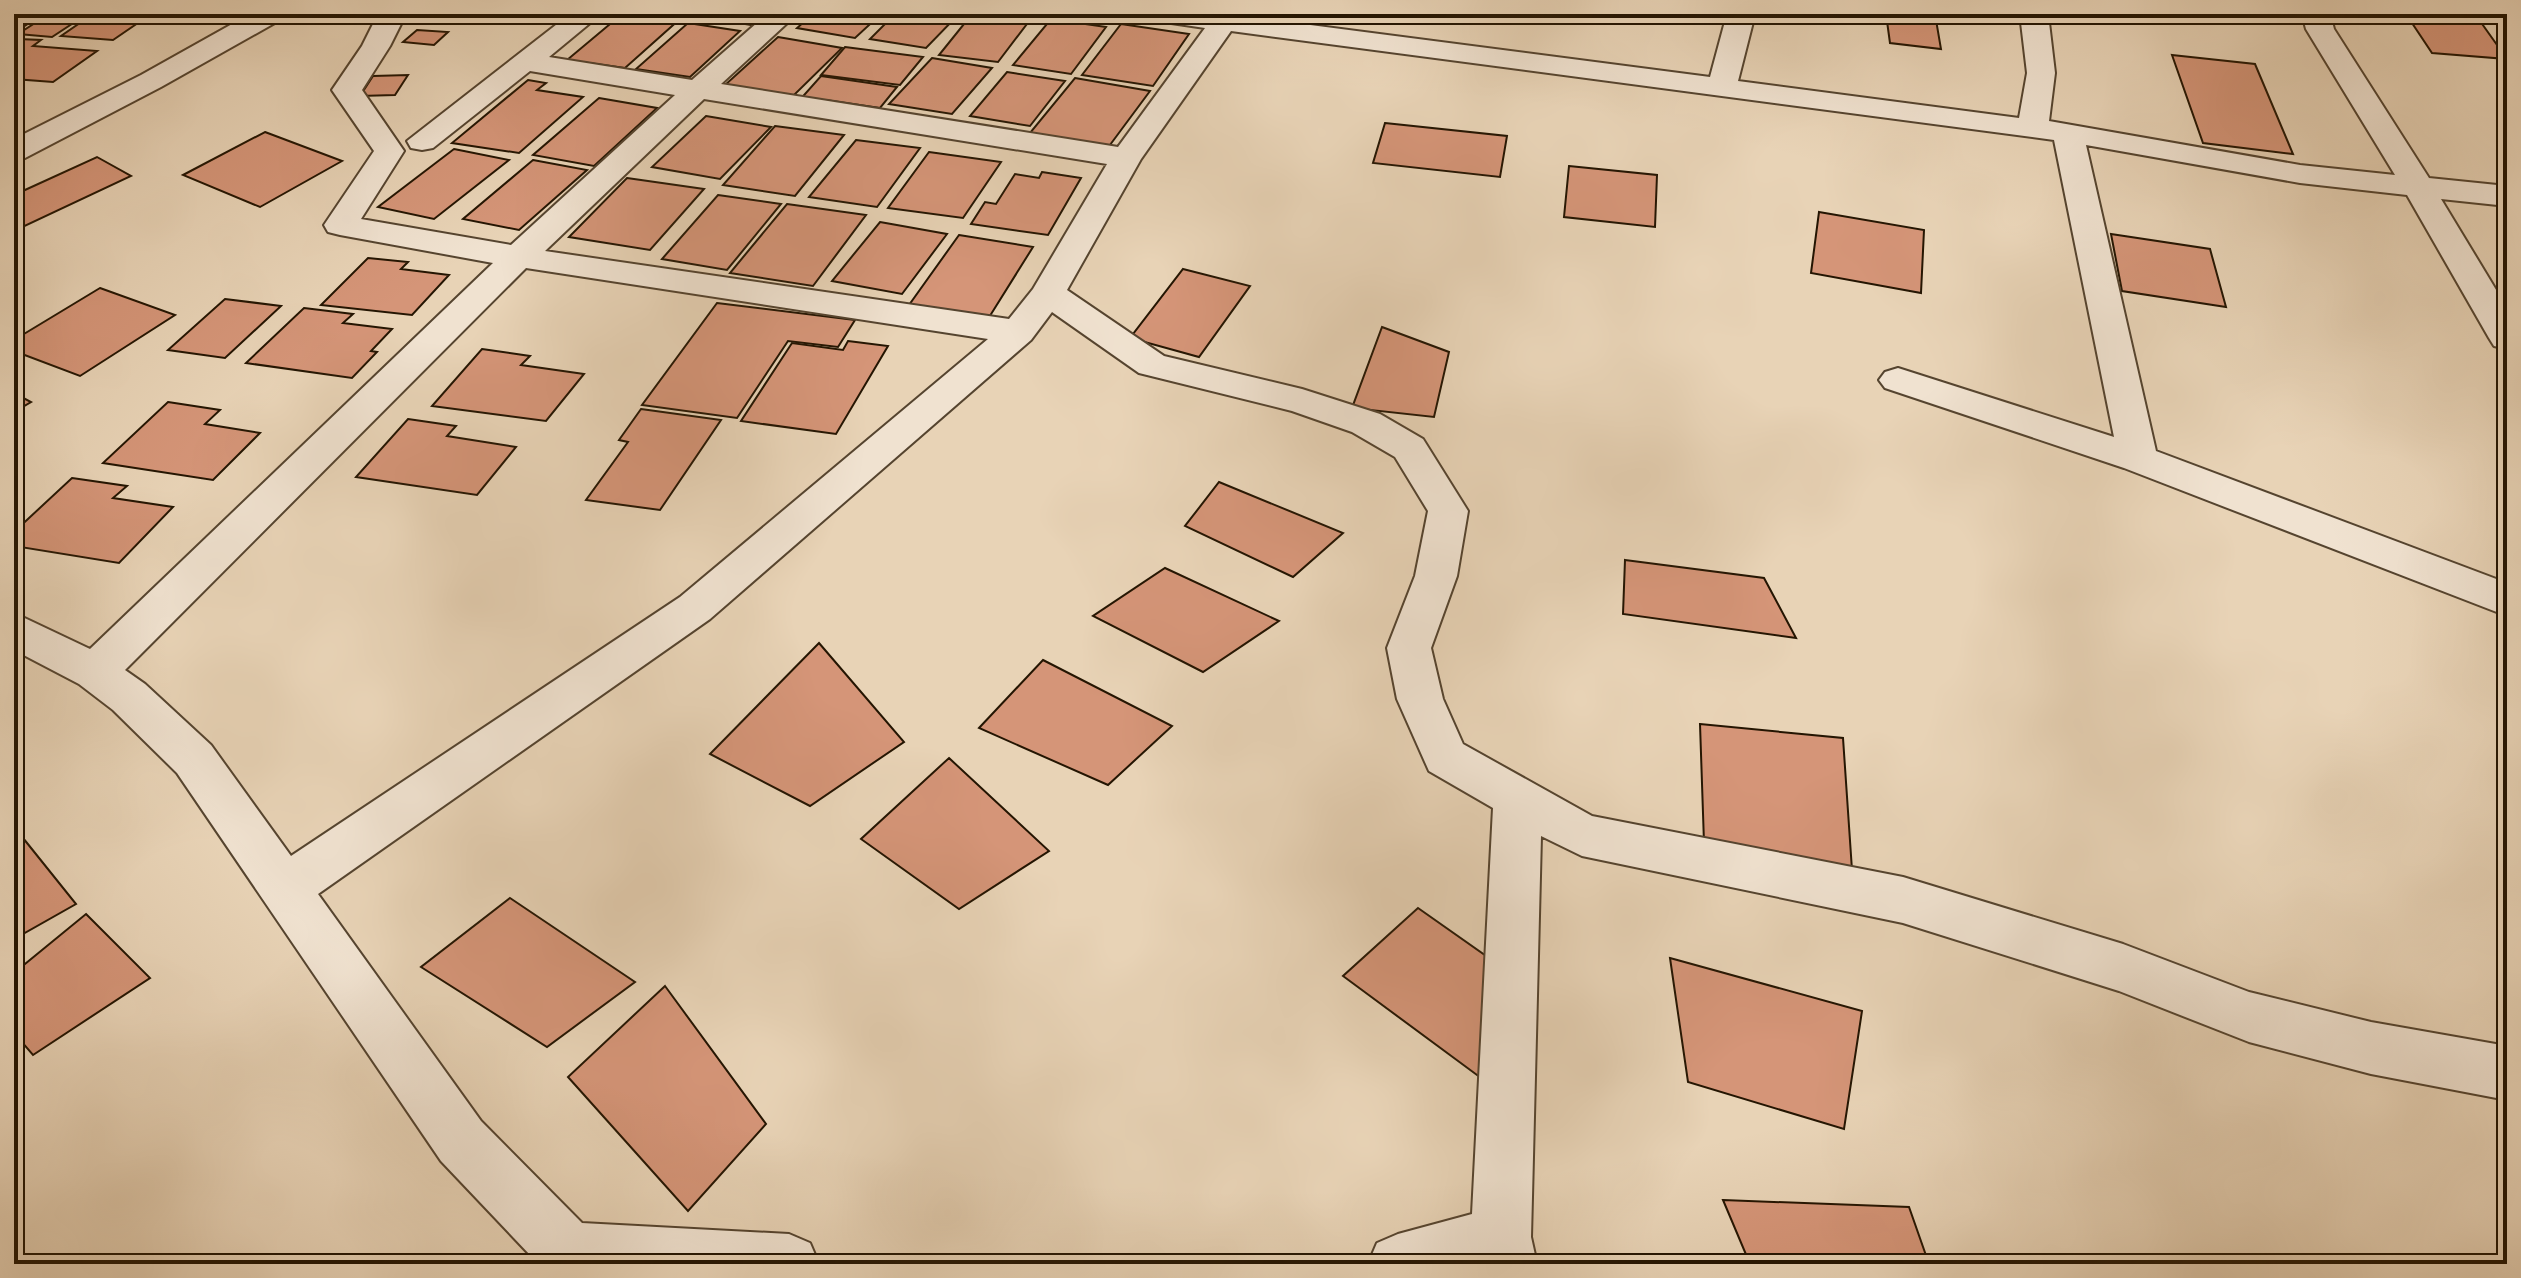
<svg xmlns="http://www.w3.org/2000/svg" width="2521" height="1278" viewBox="0 0 2521 1278" font-family="'Gentium Book Plus',serif">
  <style>
    .building { fill: #d59578; stroke: #241502; stroke-width: 2 }
    .lines { fill: none; stroke-linecap: round; stroke-linejoin: round }
    .street-casing { stroke: #55442f; stroke-width: 4 }
    .street { fill: #f0e2d0; fill-rule: evenodd }
  </style>
  <rect width="100%" height="100%" fill="#e8d3b6"/>
  <filter id="stains"><feTurbulence type="fractalNoise" baseFrequency=".0025" numOctaves="4"/><feColorMatrix values="0 0 0 0 .2 0 0 0 0 .09 0 0 0 0 .02 0 0 0 .5 -.17"/></filter>
  <radialGradient id="worn" r=".72"><stop offset=".6" stop-color="#630" stop-opacity="0"/><stop offset="1" stop-color="#630" stop-opacity=".3"/></radialGradient>
  <g class="building">
    <path d="M14,14H43L14,33Z"/>
    <path d="M49,14H87L52,37L18,34Z"/>
    <path d="M93,14H151L113,40L61,36Z"/>
    <path d="M622,14L681,18L625,68L567,60Z"/>
    <path d="M697,14H763L751,25L694,16Z"/>
    <path d="M813,14H881L855,38L797,28Z"/>
    <path d="M895,14H959L926,48L870,39Z"/>
    <path d="M972,14H1019L1033,16L998,62L939,55Z"/>
    <path d="M1886,14H1935L1941,49L1890,43Z"/>
    <path d="M2406,14H2475L2507,59L2432,53Z"/>
    <path d="M1051,19L1106,27L1071,74L1013,65Z"/>
    <path d="M688,23L740,31L690,77L636,69Z"/>
    <path d="M1121,24L1189,34L1153,86L1082,75Z"/>
    <path d="M417,30L448,32L434,45L403,42Z"/>
    <path d="M778,37L842,48L792,97L725,85Z"/>
    <path d="M18,39L41,40L33,46L97,51L53,82L14,79V41Z"/>
    <path d="M845,47L923,57L900,85L821,75Z"/>
    <path d="M2172,55L2255,64L2293,154L2203,143Z"/>
    <path d="M932,58L992,68L952,114L889,104Z"/>
    <path d="M1007,72L1065,81L1030,126L970,116Z"/>
    <path d="M408,75L395,95L360,96L373,76Z"/>
    <path d="M821,76L897,87L880,108L826,100L821,106L797,103Z"/>
    <path d="M1075,78L1150,91L1104,153L1025,139Z"/>
    <path d="M528,80L546,83L537,90L583,97L519,153L452,143Z"/>
    <path d="M599,98L657,108L594,166L533,155Z"/>
    <path d="M706,116L771,127L720,179L652,167Z"/>
    <path d="M1385,123L1507,136L1500,177L1373,163Z"/>
    <path d="M775,126L844,135L795,196L723,185Z"/>
    <path d="M265,132L342,161L260,207L183,175Z"/>
    <path d="M856,140L920,148L877,207L809,197Z"/>
    <path d="M454,149L509,160L434,219L378,207Z"/>
    <path d="M929,152L1001,162L963,218L888,208Z"/>
    <path d="M97,157L131,176L14,231V195Z"/>
    <path d="M533,160L587,170L519,230L463,219Z"/>
    <path d="M1569,166L1657,175L1655,227L1564,217Z"/>
    <path d="M1042,172L1081,178L1048,235L971,224L985,202L996,204L1015,174L1039,178Z"/>
    <path d="M627,178L704,189L650,250L569,237Z"/>
    <path d="M718,195L781,204L727,270L662,259Z"/>
    <path d="M787,204L866,215L813,286L730,273Z"/>
    <path d="M1819,212L1924,230L1921,293L1811,273Z"/>
    <path d="M880,222L947,234L902,294L832,281Z"/>
    <path d="M2111,234L2210,249L2226,307L2122,291Z"/>
    <path d="M959,235L1033,247L988,319L909,305Z"/>
    <path d="M368,258L408,262L401,269L449,275L412,315L321,305Z"/>
    <path d="M1183,269L1250,286L1199,357L1130,338Z"/>
    <path d="M100,288L175,315L80,376L14,351V340Z"/>
    <path d="M225,299L281,306L225,358L168,350Z"/>
    <path d="M717,303L855,320L838,347L788,341L737,418L642,405Z"/>
    <path d="M304,308L353,314L343,323L392,329L371,351L377,352L352,378L246,363Z"/>
    <path d="M1382,327L1449,352L1434,417L1352,408Z"/>
    <path d="M848,341L888,346L836,434L741,421L792,343L843,350Z"/>
    <path d="M482,349L530,356L521,365L584,374L546,421L432,406Z"/>
    <path d="M14,393L31,402L14,412Z"/>
    <path d="M168,402L220,410L205,424L260,433L213,480L103,463Z"/>
    <path d="M641,409L721,420L660,510L586,500L628,442L619,440Z"/>
    <path d="M408,419L456,426L447,436L516,447L477,495L356,477Z"/>
    <path d="M72,478L127,486L113,498L173,507L119,563L14,546V532Z"/>
    <path d="M1219,482L1343,533L1293,577L1185,526Z"/>
    <path d="M1625,560L1764,578L1796,638L1623,614Z"/>
    <path d="M1165,568L1279,621L1203,672L1093,616Z"/>
    <path d="M819,643L904,742L810,806L710,754Z"/>
    <path d="M1043,660L1172,726L1108,785L979,728Z"/>
    <path d="M1700,724L1843,738L1852,870L1704,843Z"/>
    <path d="M949,758L1049,851L959,909L861,839Z"/>
    <path d="M19,833L76,904L14,939V838Z"/>
    <path d="M510,898L635,982L547,1047L421,967Z"/>
    <path d="M1418,908L1536,991L1500,1092L1343,976Z"/>
    <path d="M86,914L150,978L33,1055L14,1033V973Z"/>
    <path d="M1670,958L1862,1011L1844,1129L1688,1082Z"/>
    <path d="M665,986L766,1124L688,1211L568,1077Z"/>
    <path d="M1723,1200L1909,1207L1929,1264H1750Z"/>
  </g>
  <g class="lines">
    <g class="street-casing">
      <g id="street">
        <path d="M250,14H284L280,20L161,87L25,158L14,160V139L141,75Z"/>
        <path d="M378,14H406L390,46L362,90L404,151L361,219L511,245L675,95L530,71L433,148L422,150L411,148L407,141L570,14H601L549,57L692,80L767,14H797L721,84L1118,147L1205,28L1151,20L1147,14H1243L1241,16L1710,77L1727,14H1755L1738,81L2019,118L2027,73L2020,14H2048L2055,73L2049,121L2300,165L2395,175L2306,29L2302,14H2330L2334,29L2429,178L2507,186V206L2441,199L2507,308V349L2494,346L2489,338L2407,195L2300,183L2086,145L2156,451L2507,583V616L2124,468L1885,388L1879,380L1885,372L1898,368L2114,437L2054,140L1231,31L1141,159L1067,290L1164,356L1302,389L1380,414L1423,439L1468,511L1457,576L1431,648L1443,699L1463,744L1592,816L1903,877L2123,944L2249,992L2371,1022L2507,1046V1100L2371,1074L2249,1042L2119,991L1903,923L1582,856L1541,836L1531,1237L1537,1264H1368L1377,1243L1398,1234L1472,1214L1493,808L1429,771L1397,699L1387,648L1415,576L1428,511L1395,457L1352,432L1292,411L1139,373L1052,312L1031,340L710,619L318,894L481,1121L582,1223L789,1234L810,1243L819,1264H528L531,1256L441,1161L177,773L113,710L79,684L14,650V613L90,649L493,263L340,235L328,232L324,225L374,151L332,90L362,46ZM704,99L1107,164L1033,289L1009,319L545,251ZM526,268L988,339L680,597L291,856L211,745L145,684L125,670Z"/>
      </g>
    </g>
    <use href="#street" class="street"/>
  </g>
  <rect width="2521" height="1278" fill="none" stroke="#e8d3b6" stroke-width="48"/>
  <rect x="16" y="16" width="2489" height="1246" fill="none" stroke="#241502" stroke-width="4"/>
  <rect x="24" y="24" width="2473" height="1230" fill="none" stroke="#241502" stroke-width="2"/>
  <rect width="100%" height="100%" filter="url(#stains)"/>
  <rect width="100%" height="100%" fill="url(#worn)"/>
</svg>
